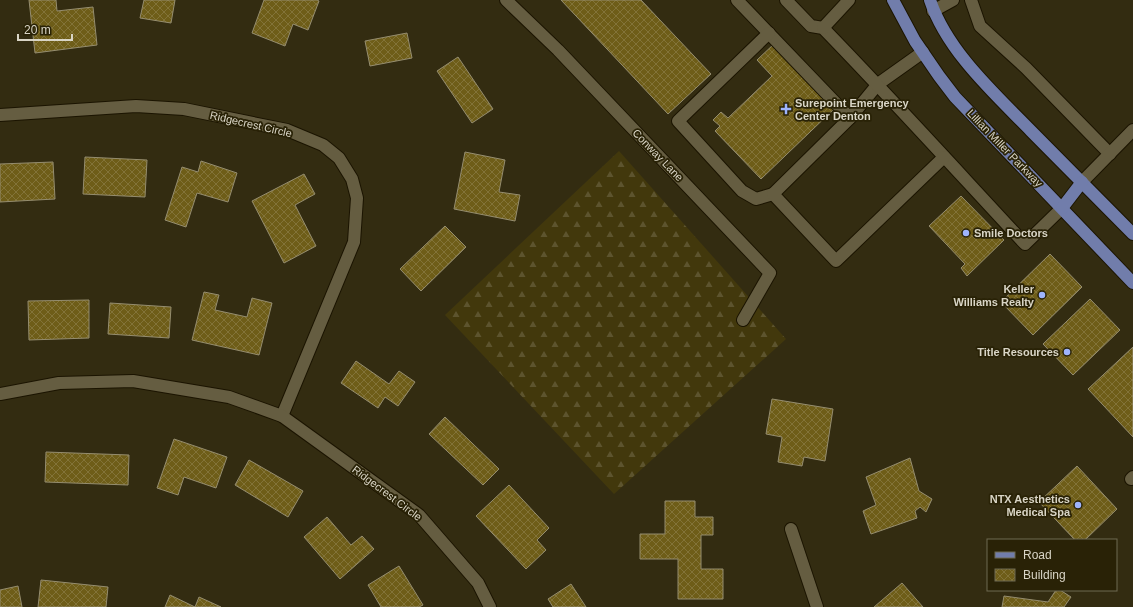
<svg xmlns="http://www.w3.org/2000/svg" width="1133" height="607" viewBox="0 0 1133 607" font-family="Arial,sans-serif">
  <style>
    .forest { fill: url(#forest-firs) }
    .building { fill: url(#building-cross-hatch); stroke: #958d6f }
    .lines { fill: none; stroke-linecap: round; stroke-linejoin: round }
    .minor-casing { stroke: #1b1400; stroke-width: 14 }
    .major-casing { stroke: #1b1400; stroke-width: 14 }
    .minor { stroke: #655d41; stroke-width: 12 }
    .major { stroke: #717dab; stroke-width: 12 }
    .poi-dot { fill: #9eb4fd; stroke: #292206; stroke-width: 1.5 }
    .labels { text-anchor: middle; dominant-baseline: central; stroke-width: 3.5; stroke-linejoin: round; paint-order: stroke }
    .poi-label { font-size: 11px; font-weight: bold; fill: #d9d5c6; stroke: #292206; text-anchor: end }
    .street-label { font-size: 11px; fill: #d9d5c6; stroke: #292206 }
  </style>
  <defs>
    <pattern id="forest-firs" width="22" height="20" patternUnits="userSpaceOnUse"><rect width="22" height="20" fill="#42380c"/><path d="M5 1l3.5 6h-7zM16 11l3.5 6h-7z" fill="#5d542e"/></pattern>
    <pattern id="building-cross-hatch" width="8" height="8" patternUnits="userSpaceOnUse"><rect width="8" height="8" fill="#6e5d18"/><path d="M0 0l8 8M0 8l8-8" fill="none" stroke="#827338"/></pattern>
  </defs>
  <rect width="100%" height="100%" fill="#332c11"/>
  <path class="forest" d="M619,151L786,339L614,494L445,315Z"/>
  <g class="building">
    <path d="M29,0H56L57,11L93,7L97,45L35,53Z"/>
    <path d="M144,0H175L171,23L140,18Z"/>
    <path d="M264,0H317L319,1L308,30L293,24L285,46L252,33Z"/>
    <path d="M561,0H641L711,74L668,114Z"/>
    <path d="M407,33L412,58L370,66L365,41Z"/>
    <path d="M775,43L836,107L761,179L715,131L720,126L713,120L721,112L728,118L772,76L757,60Z"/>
    <path d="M458,57L493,109L472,123L437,71Z"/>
    <path d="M465,152L505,160L499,192L520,195L515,221L454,209Z"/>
    <path d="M85,157L147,160L145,197L83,194Z"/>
    <path d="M201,161L237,173L228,202L197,193L186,227L165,220L182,167L198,172Z"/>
    <path d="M53,162L55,199L0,202V164Z"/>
    <path d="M304,174L315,194L295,205L316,246L284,263L252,201Z"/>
    <path d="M961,196L1004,240L967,276L961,268L965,264L929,226Z"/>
    <path d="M445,226L466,247L421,291L400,269Z"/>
    <path d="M1050,254L1082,287L1033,335L1001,302Z"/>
    <path d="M204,292L219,295L215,310L247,317L252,298L272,303L259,355L192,340Z"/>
    <path d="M1090,299L1120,330L1073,375L1043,344Z"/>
    <path d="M89,300V338L29,340L28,301Z"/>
    <path d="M110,303L171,307L169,338L108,334Z"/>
    <path d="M1133,347V437L1088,389Z"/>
    <path d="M356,361L389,384L399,371L415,382L398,406L385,397L378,408L341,383Z"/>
    <path d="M772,399L833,409L825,461L804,457L802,466L778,462L782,437L766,434Z"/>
    <path d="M445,417L499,469L483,485L429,434Z"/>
    <path d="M174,439L227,457L216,488L184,477L178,495L157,488Z"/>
    <path d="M46,452L129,455L128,485L45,482Z"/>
    <path d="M910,458L919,491L932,499L926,512L920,507L915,511L917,518L871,534L863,511L876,505L866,477Z"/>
    <path d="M249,460L303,491L288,517L235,485Z"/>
    <path d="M1077,466L1117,509L1085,540H1075L1039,502Z"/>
    <path d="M509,485L549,528L537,540L546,550L526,569L476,516Z"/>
    <path d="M665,501H695V517H713V535H701V569H723V599H678V559H640V534H665Z"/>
    <path d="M327,517L351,545L362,536L374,549L340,579L304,537Z"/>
    <path d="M399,566L423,605L419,607H381L368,585Z"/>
    <path d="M41,580L108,587L106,607H38Z"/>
    <path d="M902,583L923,607H874Z"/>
    <path d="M571,584L586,607H553L548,599Z"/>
    <path d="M18,586L22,607H0V590Z"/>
    <path d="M1056,590H1060L1071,597L1064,607H1002L1004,596L1048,602Z"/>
    <path d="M170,595L195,607L199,597L221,607H165Z"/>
  </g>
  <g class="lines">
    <g class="minor-casing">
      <g id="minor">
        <path d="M506,0L558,50L770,273L743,320"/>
        <path d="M737,0L850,118L878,84L923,52"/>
        <path d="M786,0L811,26L823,28C892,99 958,172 1025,244L1062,208"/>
        <path d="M971,0L980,26L1026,68L1110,154"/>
        <path d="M933,11L953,0"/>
        <path d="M823,28L849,0"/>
        <path d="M769,33L678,121L742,191L756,199L773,194"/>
        <path d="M0,115L136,106L184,109L287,130L323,145L339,158L352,179L357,198L354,242L282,416"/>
        <path d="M850,118L773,194L836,261L944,157"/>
        <path d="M1082,182L1133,130"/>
        <path d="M0,394L59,383L133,381L229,397L282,416L419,515L478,583L490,607"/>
        <path d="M1131,479L1133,477"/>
        <path d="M791,529L817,607"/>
      </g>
    </g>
    <g class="major-casing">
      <g id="major">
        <path d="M893,0L915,41L939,76L955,97L1133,283"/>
        <path d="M930,0C947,51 994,93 1031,131C1065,165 1099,200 1133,234"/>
        <path d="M1062,208L1082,182"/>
      </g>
    </g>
    <use href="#minor" class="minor"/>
    <use href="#major" class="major"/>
  </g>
  <g class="poi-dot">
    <path d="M784 103h4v4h4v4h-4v4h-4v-4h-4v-4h4z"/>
    <circle cx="966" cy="233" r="4"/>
    <circle cx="1042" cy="295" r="4"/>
    <circle cx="1067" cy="352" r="4"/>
    <circle cx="1078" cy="505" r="4"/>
  </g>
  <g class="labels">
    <g class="poi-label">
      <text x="795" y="103" text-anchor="start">Surepoint Emergency<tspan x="795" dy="13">Center Denton</tspan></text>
      <text x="974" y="233" text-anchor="start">Smile Doctors</text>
      <text x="1034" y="289">Keller<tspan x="1034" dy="13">Williams Realty</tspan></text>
      <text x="1059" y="352">Title Resources</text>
      <text x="1070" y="499">NTX Aesthetics<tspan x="1070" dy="13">Medical Spa</tspan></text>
    </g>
    <g class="street-label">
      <text transform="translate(251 124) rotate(13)">Ridgecrest Circle</text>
      <text transform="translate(1005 148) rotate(46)">Lillian Miller Parkway</text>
      <text transform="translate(658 155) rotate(46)">Conway Lane</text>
      <text transform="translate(387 493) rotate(37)">Ridgecrest Circle</text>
    </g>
  </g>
  <rect x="987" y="539" width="130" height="52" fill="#292206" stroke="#6f6a53"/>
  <rect x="995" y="552" width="20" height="6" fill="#717dab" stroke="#6f6a53"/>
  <text x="1023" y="559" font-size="12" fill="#d9d5c6">Road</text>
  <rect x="995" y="569" width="20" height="12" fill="url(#building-cross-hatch)" stroke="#6f6a53"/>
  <text x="1023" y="579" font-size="12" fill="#d9d5c6">Building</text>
  <path d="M18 34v6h54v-6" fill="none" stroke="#d9d5c6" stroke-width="2"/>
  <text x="24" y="34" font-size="12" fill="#d9d5c6" stroke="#292206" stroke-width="3" paint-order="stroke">20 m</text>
</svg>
